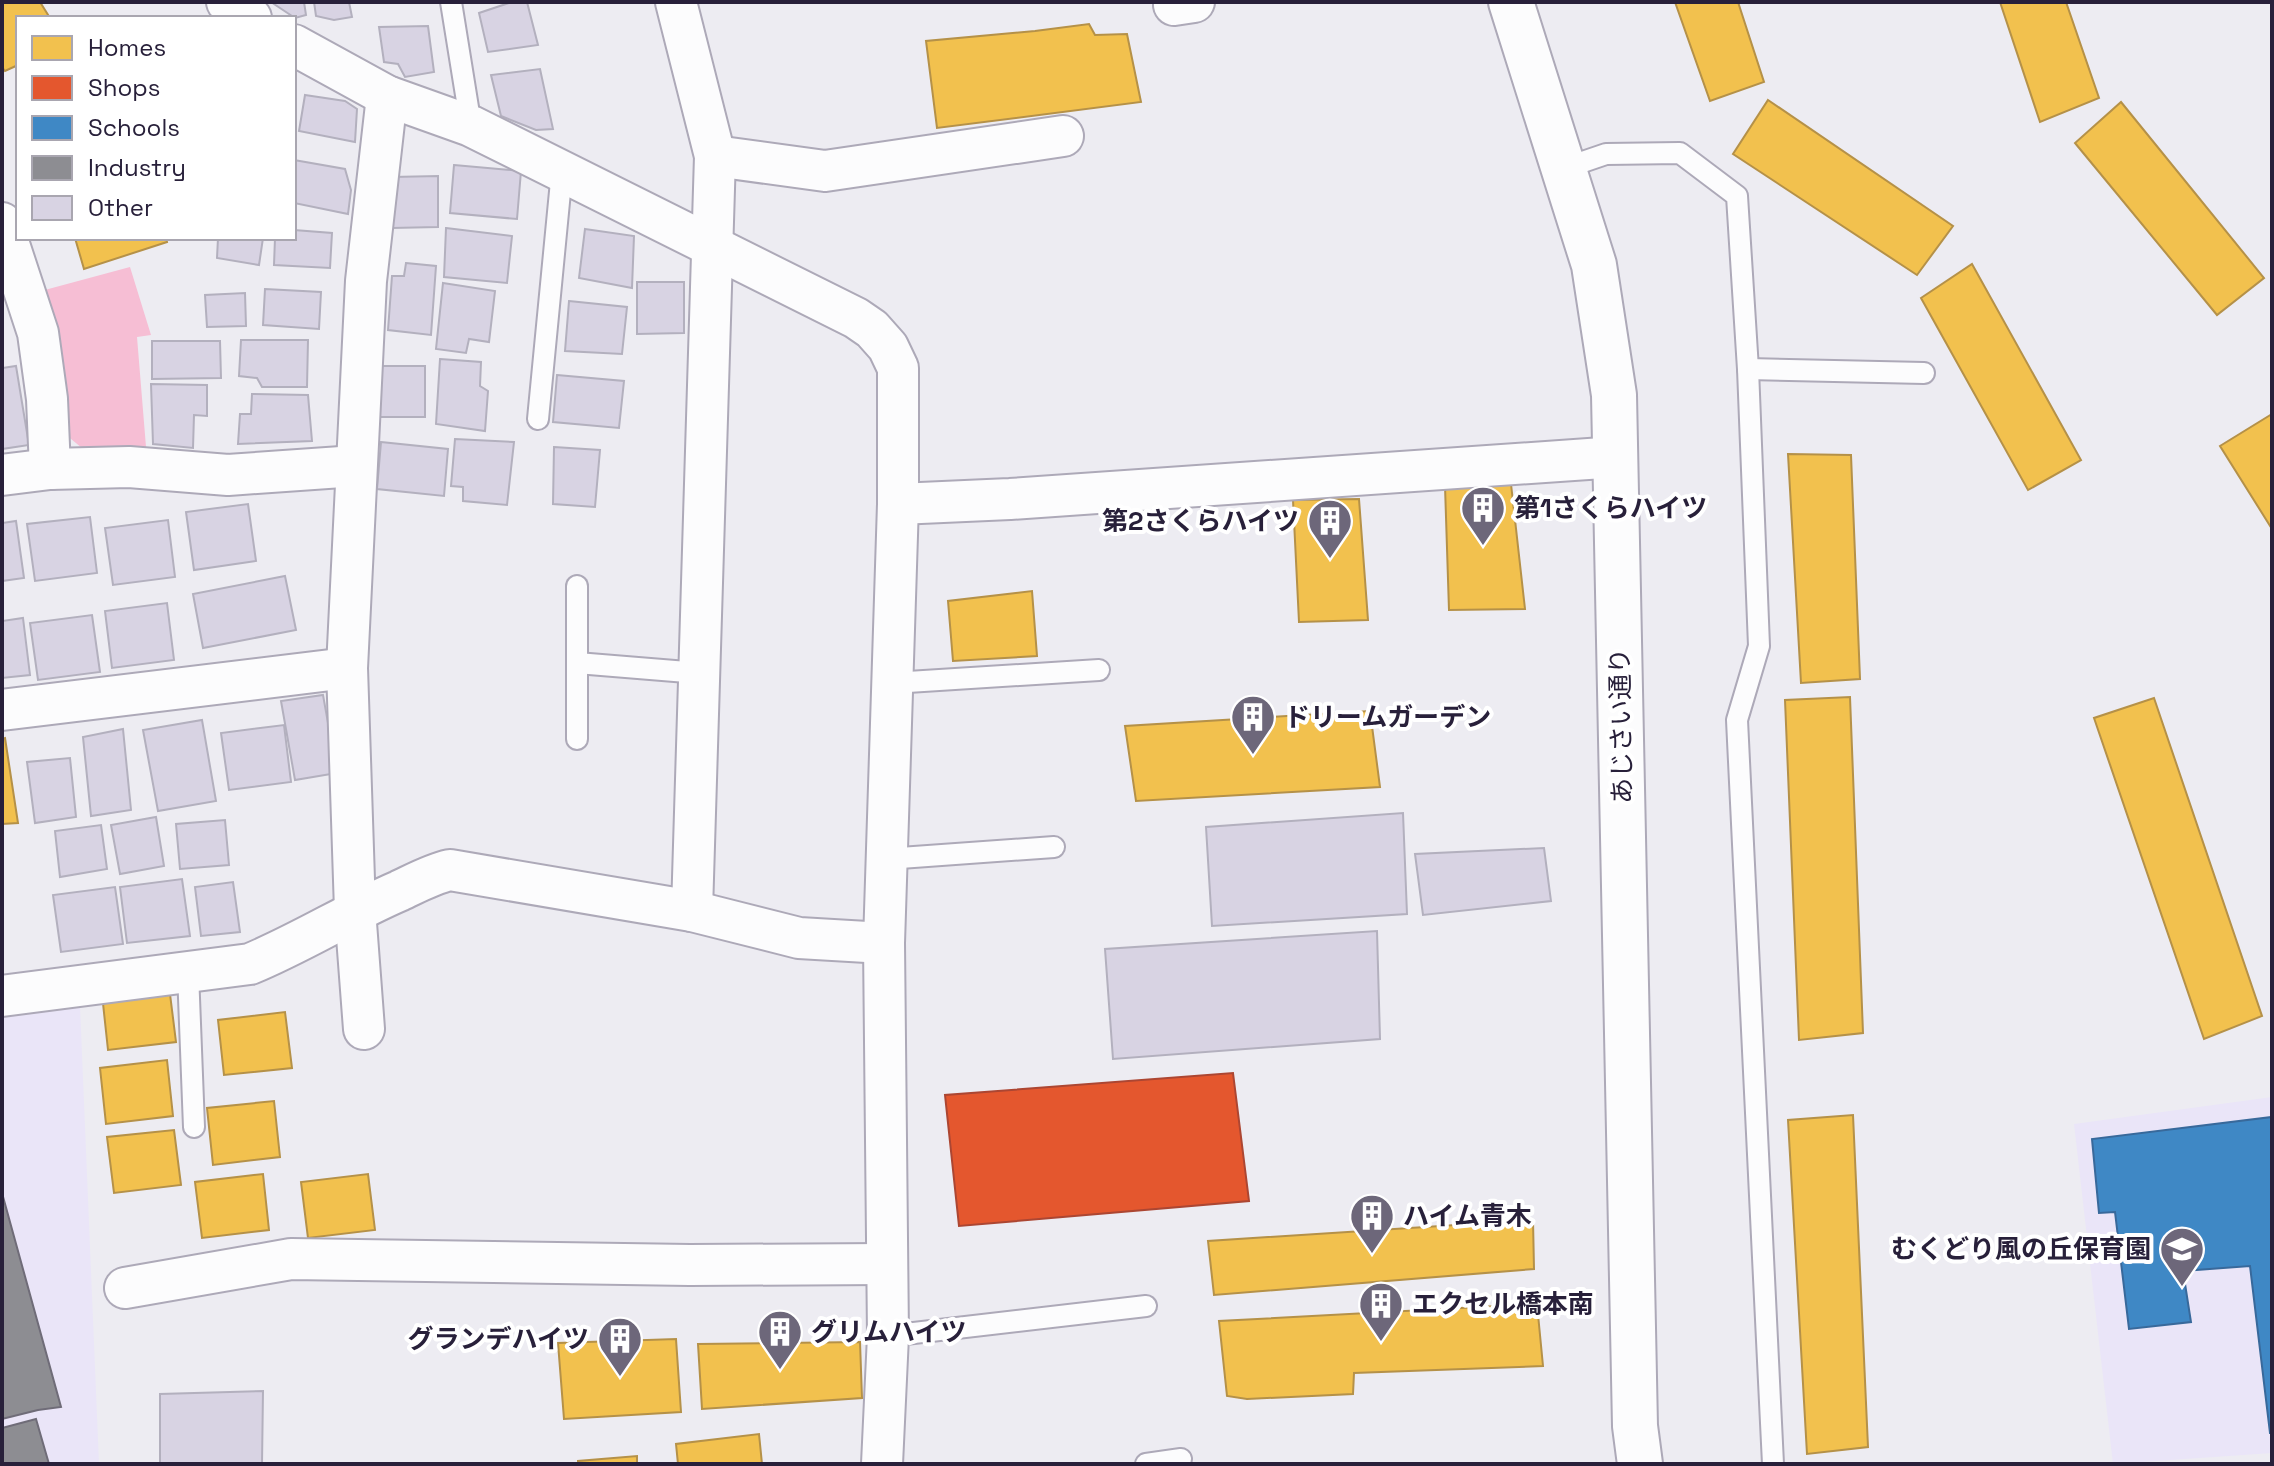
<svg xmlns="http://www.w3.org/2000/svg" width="2274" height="1466" viewBox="0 0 2274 1466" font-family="'Space Grotesk','Noto Sans JP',sans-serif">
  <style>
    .built { fill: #eae5f8 }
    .green { fill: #f6bed4 }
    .homes { fill: #f2c14e; stroke: #b59148; stroke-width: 2 }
    .shops { fill: #e4572e; stroke: #ac4632; stroke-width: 2 }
    .schools { fill: #3f88c5; stroke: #38699b; stroke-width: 2 }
    .industry { fill: #8d8d92; stroke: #6f6c78; stroke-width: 2 }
    .building { fill: #d8d3e3; stroke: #b3b0be; stroke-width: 2 }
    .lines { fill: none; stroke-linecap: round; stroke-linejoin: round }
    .lane-casing { stroke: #ada9b8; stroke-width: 24 }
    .street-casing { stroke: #ada9b8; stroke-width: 44 }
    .secondary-casing { stroke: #ada9b8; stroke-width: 48 }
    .lane { stroke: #fcfcfd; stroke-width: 20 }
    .street { stroke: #fcfcfd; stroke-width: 40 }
    .secondary { stroke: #fcfcfd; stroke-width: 44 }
    .labels { text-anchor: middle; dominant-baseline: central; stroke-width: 8; stroke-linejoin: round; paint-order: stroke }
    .poi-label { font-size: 26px; font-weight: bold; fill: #28203a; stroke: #fff; text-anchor: start }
    .street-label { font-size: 26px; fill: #28203a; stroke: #fff }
  </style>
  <rect width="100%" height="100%" fill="#edecf2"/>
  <g class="built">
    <path d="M80,1006L99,1464H2V1014Z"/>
    <path d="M2272,1097V1453L2113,1464L2074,1124Z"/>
  </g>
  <path class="green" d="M130,267L151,335L137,337L146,447L82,448L65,434L41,291Z"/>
  <g class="homes">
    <path d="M2,2H40L50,18H18V65L5,71L2,67Z"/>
    <path d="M1675,2H1738L1764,82L1710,101Z"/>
    <path d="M2000,2H2066L2099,98L2040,122Z"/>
    <path d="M1089,24L1095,35L1127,34L1141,102L937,128L926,41L1035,31Z"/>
    <path d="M1768,100L1953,226L1917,275L1733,154Z"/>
    <path d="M2121,102L2264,278L2217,315L2075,143Z"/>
    <path d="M75,238H166L167,242L84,269Z"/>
    <path d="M1972,264L2081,460L2028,490L1921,298Z"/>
    <path d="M2272,414V529L2220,446Z"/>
    <path d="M1788,454L1851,455L1860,679L1801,683Z"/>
    <path d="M1511,484L1525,609L1449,610L1445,486Z"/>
    <path d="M1359,499L1368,620L1299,622L1293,500Z"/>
    <path d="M1032,591L1037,656L953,661L948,601Z"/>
    <path d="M1850,697L1863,1033L1799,1040L1785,700Z"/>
    <path d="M2154,698L2262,1016L2204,1039L2094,718Z"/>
    <path d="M1370,711L1380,787L1136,801L1125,726Z"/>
    <path d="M5,738L18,823L2,824V739Z"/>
    <path d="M169,986L176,1042L108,1050L102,994Z"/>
    <path d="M285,1012L292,1068L224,1075L218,1020Z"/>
    <path d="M167,1060L173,1116L106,1124L100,1068Z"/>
    <path d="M274,1101L280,1157L213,1165L207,1108Z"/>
    <path d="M1853,1115L1868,1447L1807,1454L1788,1120Z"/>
    <path d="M174,1130L181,1185L114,1193L107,1137Z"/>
    <path d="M263,1174L269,1230L202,1238L195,1182Z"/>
    <path d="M368,1174L375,1230L308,1238L301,1182Z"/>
    <path d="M1533,1220L1534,1269L1214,1295L1208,1241Z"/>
    <path d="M1537,1304L1543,1366L1354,1373L1353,1394L1247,1399L1227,1396L1219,1321Z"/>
    <path d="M676,1339L681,1412L564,1419L558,1343Z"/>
    <path d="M860,1342L862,1398L702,1409L698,1344Z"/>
    <path d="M759,1434L762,1464H678L676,1444Z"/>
    <path d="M637,1456V1464H578V1461Z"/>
  </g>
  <path class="shops" d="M1233,1073L1249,1201L959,1226L945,1095Z"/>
  <path class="schools" d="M2272,1117V1433H2270L2250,1266L2183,1271L2191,1322L2129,1329L2115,1212L2099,1213L2092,1139Z"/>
  <g class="industry">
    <path d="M2,1193L61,1407L38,1410L2,1419Z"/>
    <path d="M36,1419L49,1464H2V1428Z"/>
  </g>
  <g class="building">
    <path d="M271,2H304L306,15L295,18Z"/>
    <path d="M314,2H349L352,17L334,20L316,16Z"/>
    <path d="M512,2H527L538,45L488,52L479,13Z"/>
    <path d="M428,26L434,72L405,77L398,64L384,62L379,27Z"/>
    <path d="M540,69L553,129L536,130L501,116L491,75Z"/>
    <path d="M305,95L345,101L357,109L355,142L299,131Z"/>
    <path d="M294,160L345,169L351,190L348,214L294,203Z"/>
    <path d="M454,165L521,171L517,219L450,213Z"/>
    <path d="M438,176V227L392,228V177Z"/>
    <path d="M446,228L512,236L507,283L444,277Z"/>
    <path d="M585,229L634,236L632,288L579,278Z"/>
    <path d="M294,230L332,233L330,268L274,265L275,238H294Z"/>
    <path d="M218,238H263L259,265L217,258Z"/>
    <path d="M406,263L436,266L431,335L388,330L392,276H404Z"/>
    <path d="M637,282H684V333L637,334Z"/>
    <path d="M443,283L495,291L489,342L469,339L466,353L436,349Z"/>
    <path d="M265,289L321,292L319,329L263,325Z"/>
    <path d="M245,293L246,326L207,327L205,295Z"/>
    <path d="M569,301L627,307L622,354L565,351Z"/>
    <path d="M241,340H308L307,387H262L257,378L239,376Z"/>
    <path d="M152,341H220L221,378L152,379Z"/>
    <path d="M440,359L481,362L480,386L488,391L485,431L436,424Z"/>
    <path d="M16,366L29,445L2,449V368Z"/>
    <rect x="379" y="366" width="46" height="51"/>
    <path d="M557,375L624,381L619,428L553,422Z"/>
    <path d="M151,384L207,385V416L194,415L193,448L153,444Z"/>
    <path d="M252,394L308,395L312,441L238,444L240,414H251Z"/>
    <path d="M455,439L514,442L507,505L463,501V487L451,486Z"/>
    <path d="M381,442L448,449L444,496L377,489Z"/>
    <path d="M554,447L600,450L595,507L553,504Z"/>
    <path d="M248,504L256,561L194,570L186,512Z"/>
    <path d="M90,517L97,573L35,581L27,524Z"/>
    <path d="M168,520L175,577L113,585L105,528Z"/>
    <path d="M16,521L24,578L2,581V523Z"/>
    <path d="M285,576L296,630L203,648L193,594Z"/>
    <path d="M167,603L174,660L112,668L105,611Z"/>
    <path d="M92,615L100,672L38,680L30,623Z"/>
    <path d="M23,618L30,675L2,678V621Z"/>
    <path d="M323,695L337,773L295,780L281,701Z"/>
    <path d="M202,720L216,801L158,811L143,730Z"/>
    <path d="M284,725L291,782L229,790L221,733Z"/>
    <path d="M123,729L131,810L91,816L83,737Z"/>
    <path d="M70,758L76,817L35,823L27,762Z"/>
    <path d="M1403,813L1407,914L1212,926L1206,827Z"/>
    <path d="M156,817L164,866L120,874L111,825Z"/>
    <path d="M225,820L229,865L180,869L176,824Z"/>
    <path d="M101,825L107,869L60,877L55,831Z"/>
    <path d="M1544,848L1551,901L1423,915L1415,854Z"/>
    <path d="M182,879L190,936L127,943L120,887Z"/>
    <path d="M233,882L240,932L201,936L195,887Z"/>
    <path d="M115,887L123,944L61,952L53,895Z"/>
    <path d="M1377,931L1380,1039L1113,1059L1105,949Z"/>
    <path d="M263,1391L262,1464H160V1394Z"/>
  </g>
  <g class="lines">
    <g class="lane-casing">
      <g id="lane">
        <path d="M451,2L471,126"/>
        <path d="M1565,168L1606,154L1680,153L1737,196L1748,369L1759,646L1737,720L1773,1464"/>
        <path d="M1748,369L1924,373"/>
        <path d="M538,419L562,171"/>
        <path d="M577,663L699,673"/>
        <path d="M892,683L1099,670"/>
        <path d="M577,739V586"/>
        <path d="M886,859L1054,847"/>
        <path d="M188,972L194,1127"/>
        <path d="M888,1336L1146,1306"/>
        <path d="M1146,1464L1181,1459"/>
      </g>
    </g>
    <g class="street-casing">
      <g id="street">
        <path d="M227,2L251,18"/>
        <path d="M676,2L715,156L692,911"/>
        <path d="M1174,5L1194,2"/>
        <path d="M294,45L387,96L471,126L856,318L872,329L888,347L898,368V504L884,943L888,1336L882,1464"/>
        <path d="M715,156L825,171L1063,136"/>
        <path d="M2,223L38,333L47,399L50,469"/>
        <path d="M2,475L50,469L129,467L228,475L356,466"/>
        <path d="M898,504L1010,499L1617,457"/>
        <path d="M2,710L347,668"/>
        <path d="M2,996L250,964C301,943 348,913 399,891C416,883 432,874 450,870L692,911L799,938L884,943"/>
        <path d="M364,1029L355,910L347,668L366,281L387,96"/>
        <path d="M125,1288L291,1259L690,1265L886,1264"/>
      </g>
    </g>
    <g class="secondary-casing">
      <path id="secondary" d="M1511,2L1594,265L1614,395L1635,1426L1640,1464"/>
    </g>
    <use href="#lane" class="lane"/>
    <use href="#street" class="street"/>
    <use href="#secondary" class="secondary"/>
  </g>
  <defs>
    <g id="building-pin" transform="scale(2.3)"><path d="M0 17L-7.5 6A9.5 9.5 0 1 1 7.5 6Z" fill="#6d677a" stroke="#fff"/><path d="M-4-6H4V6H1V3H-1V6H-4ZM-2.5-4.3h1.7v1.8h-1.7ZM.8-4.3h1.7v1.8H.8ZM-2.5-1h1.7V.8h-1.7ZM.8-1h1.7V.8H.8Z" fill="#fff"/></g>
    <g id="school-pin" transform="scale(2.3)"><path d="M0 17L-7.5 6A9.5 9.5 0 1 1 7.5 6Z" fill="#6d677a" stroke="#fff"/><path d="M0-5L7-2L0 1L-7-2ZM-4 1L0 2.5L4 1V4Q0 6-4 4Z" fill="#fff"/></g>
  </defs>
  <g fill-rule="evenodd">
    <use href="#building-pin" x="1483" y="508"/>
    <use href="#building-pin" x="1330" y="521"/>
    <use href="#building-pin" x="1253" y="717"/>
    <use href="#building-pin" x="1372" y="1216"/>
    <use href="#school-pin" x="2182" y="1249"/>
    <use href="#building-pin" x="1381" y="1304"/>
    <use href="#building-pin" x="780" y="1332"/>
    <use href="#building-pin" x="620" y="1339"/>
  </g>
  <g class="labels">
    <g class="poi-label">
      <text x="1514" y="508">第1さくらハイツ</text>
      <text x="1299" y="521" text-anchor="end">第2さくらハイツ</text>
      <text x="1284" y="717">ドリームガーデン</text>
      <text x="1403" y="1216">ハイム青木</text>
      <text x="2151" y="1249" text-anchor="end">むくどり風の丘保育園</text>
      <text x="1412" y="1304">エクセル橋本南</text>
      <text x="811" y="1332">グリムハイツ</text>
      <text x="589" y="1339" text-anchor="end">グランデハイツ</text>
    </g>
    <g class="street-label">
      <text transform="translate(1621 726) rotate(-91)">あじさい通り</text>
    </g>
  </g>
  <rect width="2274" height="1466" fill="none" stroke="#28203a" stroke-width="8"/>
  <rect x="16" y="16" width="280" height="224" fill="#ffffff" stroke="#a9a6b0" stroke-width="2"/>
  <rect x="32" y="36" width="40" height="24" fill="#f2c14e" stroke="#a9a6b0" stroke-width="2"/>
  <text x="88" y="56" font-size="24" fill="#28203a">Homes</text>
  <rect x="32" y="76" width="40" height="24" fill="#e4572e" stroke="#a9a6b0" stroke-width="2"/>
  <text x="88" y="96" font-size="24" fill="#28203a">Shops</text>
  <rect x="32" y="116" width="40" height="24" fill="#3f88c5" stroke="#a9a6b0" stroke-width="2"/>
  <text x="88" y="136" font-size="24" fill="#28203a">Schools</text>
  <rect x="32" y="156" width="40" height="24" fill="#8d8d92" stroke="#a9a6b0" stroke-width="2"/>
  <text x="88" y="176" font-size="24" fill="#28203a">Industry</text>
  <rect x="32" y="196" width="40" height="24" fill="#d8d3e3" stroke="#a9a6b0" stroke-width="2"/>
  <text x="88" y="216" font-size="24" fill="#28203a">Other</text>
</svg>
